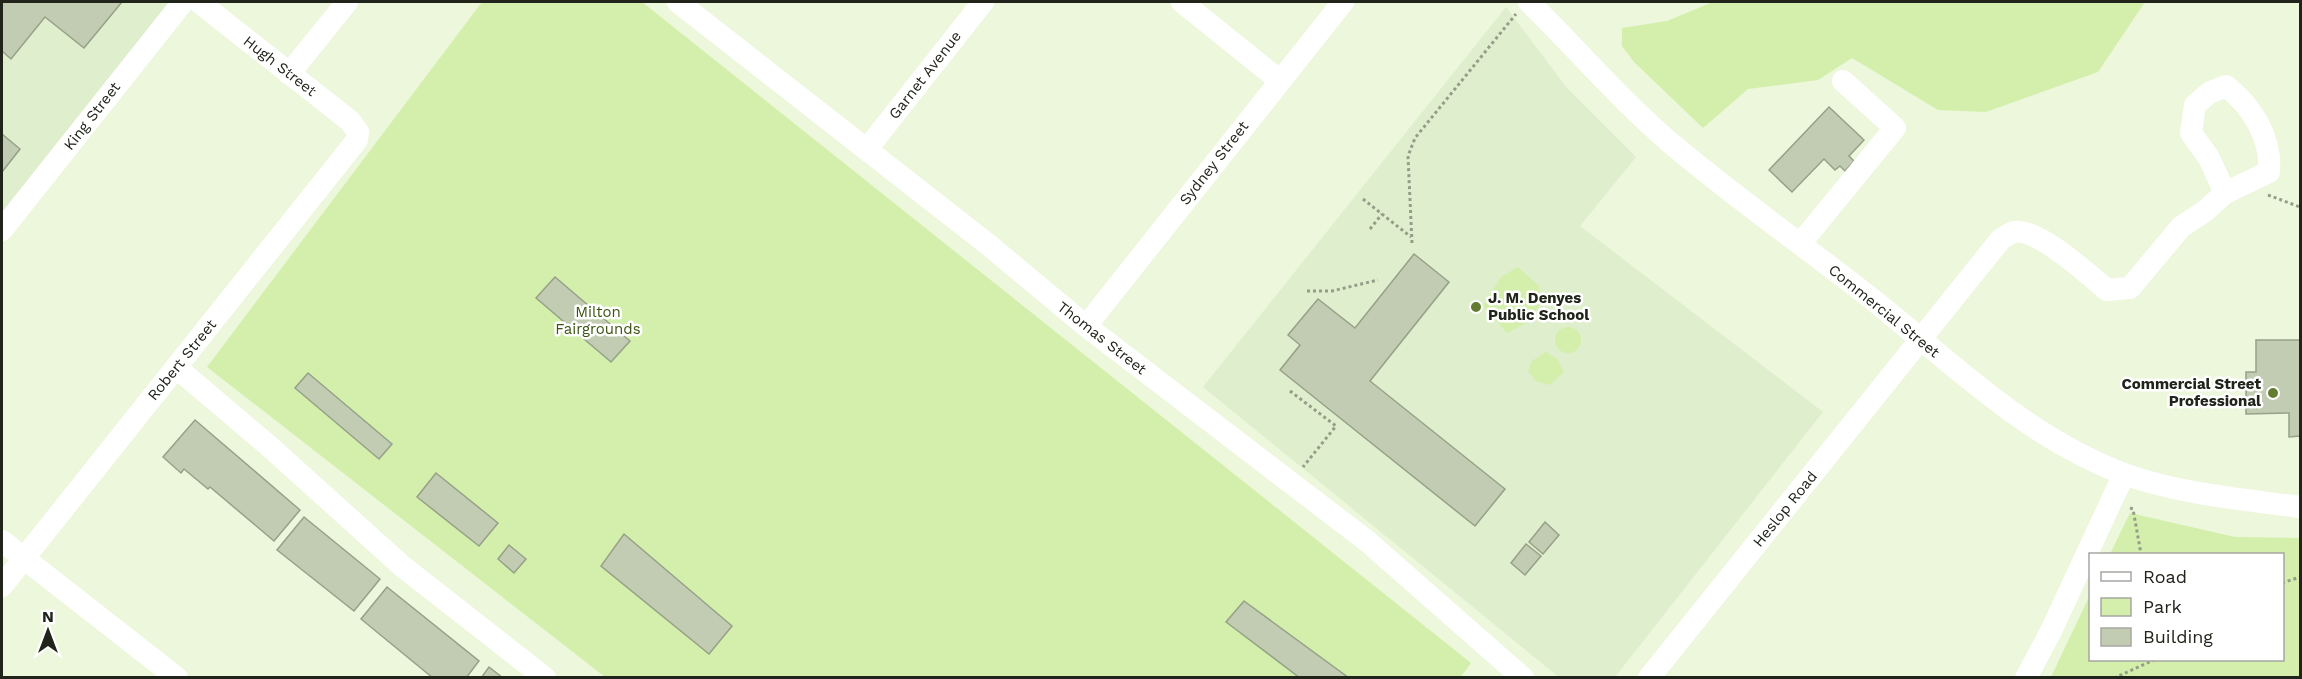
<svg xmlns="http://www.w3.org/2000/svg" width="2302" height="679" viewBox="0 0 2302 679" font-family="'Work Sans',sans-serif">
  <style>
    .built { fill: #dfeecc }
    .green { fill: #d3efab }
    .building { fill: #c1ccb2; stroke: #96a188; stroke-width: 1.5 }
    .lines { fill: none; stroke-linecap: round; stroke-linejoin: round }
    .path { stroke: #959d89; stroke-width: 3; stroke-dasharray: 3 3; stroke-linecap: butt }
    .minor { stroke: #fff; stroke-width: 22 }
    .poi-dot { fill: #627d31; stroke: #fff; stroke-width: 2 }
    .labels { text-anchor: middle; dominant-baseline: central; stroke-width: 5; stroke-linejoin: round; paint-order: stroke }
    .street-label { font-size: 15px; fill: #20241a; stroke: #fff }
    .poi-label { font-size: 15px; font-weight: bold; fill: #20241a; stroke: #fff; text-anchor: start }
    .park-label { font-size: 15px; fill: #3d5310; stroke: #fff }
  </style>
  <rect width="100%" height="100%" fill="#ecf7dc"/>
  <g class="built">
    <path d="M2,2H198L2,217Z"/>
    <path d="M1506,7L1567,88L1636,157L1580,226L1823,412L1615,677L1560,678L1203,387Z"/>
  </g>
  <g class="green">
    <path d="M482,2H642L1471,663L1460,678L605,677L207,367Z"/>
    <path d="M1713,2H2145L2098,72L1986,112L1938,110L1852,58L1818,80L1748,89L1703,128L1634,62L1622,46V28L1667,21Z"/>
    <path d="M1518,267L1539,286L1541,304L1526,323L1507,333L1483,306L1501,277Z"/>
    <circle cx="1568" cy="340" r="13"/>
    <path d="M1546,352L1557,359L1564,372L1550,385L1536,381L1528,371L1532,361Z"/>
    <path d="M2130,513L2235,537L2300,538V677H2051L2090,595V660H2282V554H2110Z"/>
  </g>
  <g class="building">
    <path d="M2,2H122L84,48L45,17L11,59L2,51Z"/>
    <path d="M1829,107L1864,140L1849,156L1854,161L1845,171L1840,166L1835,170L1824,159L1792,192L1769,170Z"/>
    <path d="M2,134L20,149L2,172Z"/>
    <path d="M1414,254L1449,282L1370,381L1505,489L1475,526L1280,370L1300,345L1288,335L1318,299L1355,328Z"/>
    <path d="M555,277L630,341L611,362L536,298Z"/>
    <path d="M2256,340H2300V436L2289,437V413L2246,414V372H2256Z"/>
    <path d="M308,373L392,444L379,459L295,388Z"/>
    <path d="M195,420L300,510L274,541L210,487L208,489L184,469L181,473L163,457Z"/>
    <path d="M436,473L498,523L479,546L417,497Z"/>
    <path d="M304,517L380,579L354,611L277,550Z"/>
    <path d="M1545,522L1559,535L1543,554L1529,542Z"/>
    <path d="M624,534L732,626L709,654L601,566Z"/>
    <path d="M1526,544L1541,556L1525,575L1511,563Z"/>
    <path d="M509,545L526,559L514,573L498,559Z"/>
    <path d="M387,587L479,661L466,678H433L361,619Z"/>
    <path d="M1244,601L1349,678H1300L1226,622Z"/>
    <path d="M489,667L503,678H481Z"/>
  </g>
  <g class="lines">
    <g class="path">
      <path d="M2268,195L2300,207"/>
      <path d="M1363,199L1411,237"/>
      <path d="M1370,229L1382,214"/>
      <path d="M1412,243L1408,156L1415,138L1516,14"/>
      <path d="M1307,291H1332L1378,280"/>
      <path d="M1290,391L1336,426L1303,467"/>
      <path d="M2130,508L2133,509L2141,554"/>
      <path d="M2282,583L2300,577"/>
      <path d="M2114,678L2154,660"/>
    </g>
    <g class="minor">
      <path d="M678,2L990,246L1086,326L1367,541L1523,678"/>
      <path d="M1182,2L1279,80"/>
      <path d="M1529,2C1577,49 1621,101 1673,145C1737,199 1806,247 1872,299C1951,362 2027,438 2124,474C2180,494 2241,499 2300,507"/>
      <path d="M289,74L347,2"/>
      <path d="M867,149L983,2"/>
      <path d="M2,230L183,2"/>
      <path d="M1800,244L1895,128L1843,81"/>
      <path d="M1086,326L1343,2"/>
      <path d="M177,368L270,447L402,566L545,678"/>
      <path d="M2,541L177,678"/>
      <path d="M2,586L357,140L358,132L350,121L199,2"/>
      <path d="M1649,678L2001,239C2005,237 2010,233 2014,232C2037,227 2089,275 2107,290L2130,288L2181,227L2205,211L2225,193L2269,172C2272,139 2252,106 2226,86L2209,93L2195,105L2191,133L2209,158L2225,193"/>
      <path d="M2026,678L2051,631L2124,474"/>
    </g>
  </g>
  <g class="poi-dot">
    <circle cx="1476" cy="307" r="6"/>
    <circle cx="2273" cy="393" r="6"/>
  </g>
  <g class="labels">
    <g class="street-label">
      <text transform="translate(280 66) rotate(38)">Hugh Street</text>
      <text transform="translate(925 75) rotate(-52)">Garnet Avenue</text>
      <text transform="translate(92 116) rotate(-52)">King Street</text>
      <text transform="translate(1214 163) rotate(-52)">Sydney Street</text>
      <text transform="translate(1884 311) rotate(39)">Commercial Street</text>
      <text transform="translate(1102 338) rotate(38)">Thomas Street</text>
      <text transform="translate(182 360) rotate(-51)">Robert Street</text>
      <text transform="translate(1785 509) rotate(-51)">Heslop Road</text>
    </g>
    <g class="poi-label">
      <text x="1488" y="298">J. M. Denyes<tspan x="1488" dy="17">Public School</tspan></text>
      <text x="2261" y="384" text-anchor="end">Commercial Street<tspan x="2261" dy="17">Professional</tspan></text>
    </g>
    <g class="park-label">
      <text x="598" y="312">Milton<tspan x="598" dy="17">Fairgrounds</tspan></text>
    </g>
  </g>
  <rect width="2302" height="679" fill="none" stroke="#20241a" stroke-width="6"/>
  <rect x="2089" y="553" width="195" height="108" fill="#ffffff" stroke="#a6a7a3" stroke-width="1.5"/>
  <rect x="2101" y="572" width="30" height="9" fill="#ffffff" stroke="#a6a7a3" stroke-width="1.5"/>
  <text x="2143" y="583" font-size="18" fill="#20241a">Road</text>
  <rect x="2101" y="598" width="30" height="18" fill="#d3efab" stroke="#a6a7a3" stroke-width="1.5"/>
  <text x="2143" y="613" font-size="18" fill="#20241a">Park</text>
  <rect x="2101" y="628" width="30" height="18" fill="#c1ccb2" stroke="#a6a7a3" stroke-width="1.5"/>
  <text x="2143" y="643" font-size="18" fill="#20241a">Building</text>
  <g transform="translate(48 631)" stroke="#ffffff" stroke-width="4.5" paint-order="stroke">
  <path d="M0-4.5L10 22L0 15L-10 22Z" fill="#20241a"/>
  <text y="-9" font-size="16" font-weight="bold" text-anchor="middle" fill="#20241a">N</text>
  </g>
</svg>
